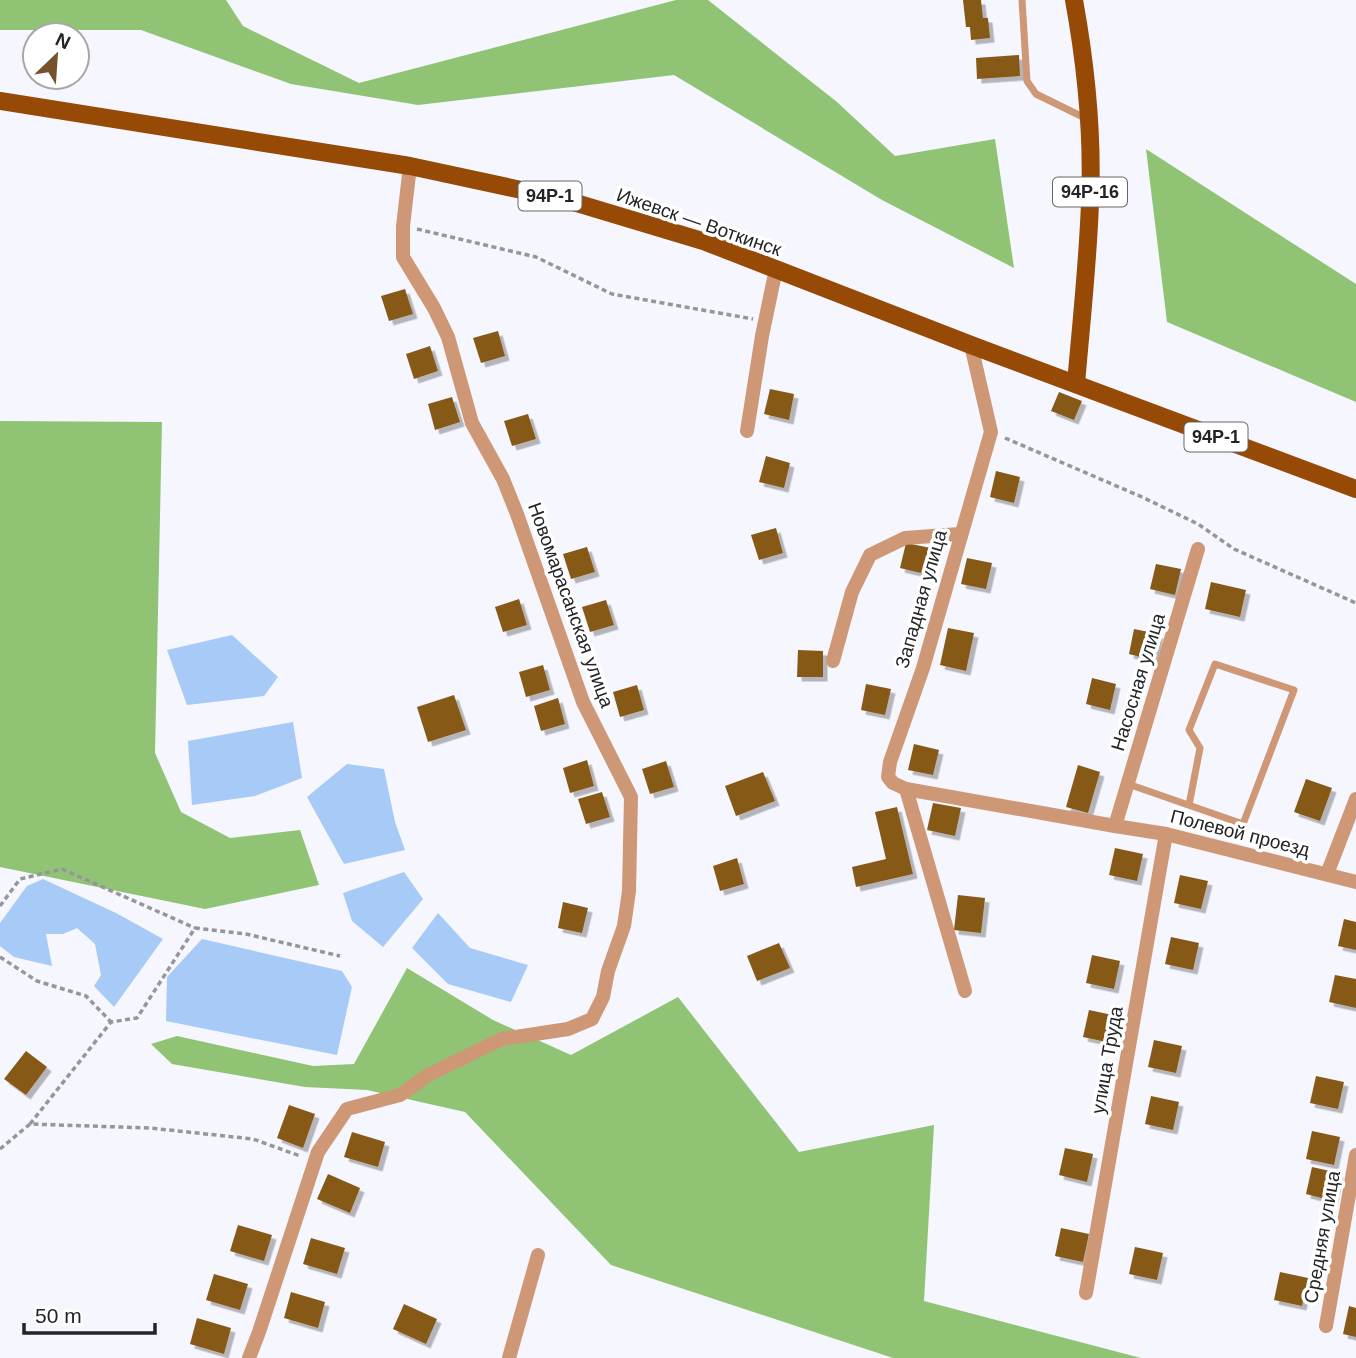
<svg xmlns="http://www.w3.org/2000/svg" width="1356" height="1358" viewBox="0 0 1356 1358" font-family="Arial,sans-serif">
  <style>
    .forest { fill: #90c474 }
    .water { fill: #a7caf6 }
    .building { fill: #865a18; filter: url(#shadow) }
    .lines { fill: none; stroke-linecap: round; stroke-linejoin: round }
    .path { stroke: #95969b; stroke-width: 3.5; stroke-dasharray: 5 3.5; stroke-linecap: butt }
    .service { stroke: #ce9775; stroke-width: 7 }
    .minor { stroke: #ce9775; stroke-width: 14 }
    .primary { stroke: #974a06; stroke-width: 18 }
    .labels { text-anchor: middle; dominant-baseline: central; stroke-width: 7; stroke-linejoin: round; paint-order: stroke }
    .shield { fill: #fff; stroke: #656668; stroke-width: 2 }
    .shield-label { font-size: 18px; font-weight: bold; fill: #232427 }
    .street-label { font-size: 19px; fill: #232427; stroke: #fff }
  </style>
  <defs>
    <filter id="shadow"><feDropShadow dx="4.5" dy="4.5" stdDeviation="0" flood-color="#0004"/></filter>
  </defs>
  <rect width="100%" height="100%" fill="#f5f6fe"/>
  <g class="forest">
    <path d="M0,0H226L243,26L359,83L676,0H708L837,102L895,156L995,139L1014,268L882,200L674,75L418,105L291,84L141,30H0Z"/>
    <path d="M1146,149L1356,284V402L1167,322Z"/>
    <path d="M0,421L162,422L155,753L181,812L230,838L300,830L319,885L205,909L0,867Z"/>
    <path d="M407,968L493,1020L571,1055L678,997L799,1152L934,1125L924,1301L1141,1358H893L611,1265L465,1112L367,1090L305,1087L172,1064L151,1044L177,1036L313,1066L354,1064Z"/>
  </g>
  <g class="water">
    <path d="M232,635L278,677L264,696L187,705L167,650Z"/>
    <path d="M293,722L302,778L255,796L192,805L188,741Z"/>
    <path d="M347,764L384,769L395,822L405,850L344,864L307,797Z"/>
    <path d="M404,872L423,899L383,947L352,921L343,893Z"/>
    <path d="M43,879L116,913L163,939L114,1007L94,986L101,975L95,944L77,928L63,934H46L52,966L14,957L0,946V923L27,886Z"/>
    <path d="M438,913L470,948L528,965L511,1002L448,984L412,948Z"/>
    <path d="M202,939L342,971L352,987L337,1055L166,1021L167,977Z"/>
  </g>
  <g class="building">
    <path d="M963,0H981L983,18H988L990,38L971,40L970,27H966Z"/>
    <path d="M1019,55L1020,76L977,79L976,58Z"/>
    <path d="M405,289L413,314L389,321L381,296Z"/>
    <path d="M498,331L505,356L481,363L473,338Z"/>
    <path d="M430,346L438,371L414,379L406,354Z"/>
    <path d="M770,389L794,394L789,420L764,414Z"/>
    <path d="M1059,392L1082,401L1074,420L1051,411Z"/>
    <path d="M452,397L460,422L435,430L428,404Z"/>
    <path d="M528,414L536,439L512,446L504,421Z"/>
    <path d="M766,456L790,463L784,488L759,482Z"/>
    <path d="M996,471L1020,477L1014,503L990,497Z"/>
    <path d="M776,528L783,553L759,560L751,535Z"/>
    <path d="M906,543L931,548L925,574L900,568Z"/>
    <path d="M587,547L595,572L571,579L563,554Z"/>
    <path d="M967,558L992,563L986,589L961,584Z"/>
    <path d="M1156,564L1181,569L1175,595L1150,589Z"/>
    <path d="M1211,582L1246,590L1240,617L1205,609Z"/>
    <path d="M519,599L527,625L503,632L495,607Z"/>
    <path d="M606,600L614,625L590,632L582,607Z"/>
    <path d="M948,628L974,633L966,671L940,665Z"/>
    <path d="M1134,629L1159,634L1153,660L1129,654Z"/>
    <path d="M798,650L823,651V677H797Z"/>
    <path d="M543,665L550,690L526,697L519,672Z"/>
    <path d="M1092,678L1116,684L1110,710L1086,704Z"/>
    <path d="M866,684L891,689L885,715L861,710Z"/>
    <path d="M637,685L644,710L620,717L613,692Z"/>
    <path d="M454,695L466,730L428,742L417,707Z"/>
    <path d="M558,698L565,724L541,731L534,706Z"/>
    <path d="M914,744L939,750L933,775L908,770Z"/>
    <path d="M587,760L594,786L570,793L563,768Z"/>
    <path d="M666,761L674,787L650,794L642,769Z"/>
    <path d="M1078,765L1100,772L1088,813L1066,807Z"/>
    <path d="M763,772L775,801L736,816L725,786Z"/>
    <path d="M1306,779L1332,788L1320,821L1294,812Z"/>
    <path d="M602,792L610,817L586,824L578,799Z"/>
    <path d="M933,803L961,808L955,836L927,830Z"/>
    <path d="M897,807L913,874L856,887L852,867L886,859L875,812Z"/>
    <path d="M1115,848L1143,854L1137,881L1109,875Z"/>
    <path d="M737,858L744,884L720,891L713,866Z"/>
    <path d="M1180,875L1208,881L1201,909L1174,903Z"/>
    <path d="M958,895L985,898L981,933L954,930Z"/>
    <path d="M563,902L588,908L582,933L558,928Z"/>
    <path d="M1344,919L1356,922V950L1338,946Z"/>
    <path d="M1171,937L1199,943L1193,970L1165,964Z"/>
    <path d="M779,943L790,968L757,981L747,956Z"/>
    <path d="M1092,955L1120,961L1114,989L1086,983Z"/>
    <path d="M1335,975L1356,979V1008L1329,1002Z"/>
    <path d="M1089,1010L1117,1016L1111,1043L1083,1037Z"/>
    <path d="M1154,1040L1182,1046L1176,1073L1148,1067Z"/>
    <path d="M26,1051L47,1067L26,1095L4,1079Z"/>
    <path d="M1316,1076L1344,1082L1338,1109L1310,1103Z"/>
    <path d="M1151,1096L1179,1102L1173,1130L1145,1124Z"/>
    <path d="M289,1105L315,1114L303,1148L277,1138Z"/>
    <path d="M1312,1131L1340,1137L1334,1165L1306,1159Z"/>
    <path d="M352,1132L385,1142L378,1167L344,1157Z"/>
    <path d="M1065,1148L1093,1154L1087,1182L1059,1175Z"/>
    <path d="M1312,1167L1339,1173L1333,1201L1306,1194Z"/>
    <path d="M328,1174L360,1188L350,1213L317,1199Z"/>
    <path d="M238,1225L272,1235L264,1261L230,1251Z"/>
    <path d="M1061,1228L1089,1234L1083,1262L1055,1256Z"/>
    <path d="M311,1238L345,1248L337,1274L303,1264Z"/>
    <path d="M1135,1247L1163,1253L1157,1280L1129,1274Z"/>
    <path d="M1280,1272L1308,1278L1302,1306L1274,1300Z"/>
    <path d="M214,1274L248,1284L240,1310L206,1300Z"/>
    <path d="M291,1292L325,1302L318,1328L284,1318Z"/>
    <path d="M404,1304L437,1319L426,1344L393,1329Z"/>
    <path d="M1349,1306L1356,1308V1337L1343,1334Z"/>
    <path d="M197,1318L231,1328L224,1354L190,1344Z"/>
  </g>
  <g class="lines">
    <g class="path">
      <path d="M417,229L536,257L612,294L753,319"/>
      <path d="M1005,438L1142,497L1198,524L1234,549L1356,603"/>
      <path d="M0,906L20,879L62,869L195,928"/>
      <path d="M0,957L37,981L86,996L111,1022"/>
      <path d="M30,1124L111,1022L137,1018L195,928L246,934L340,956"/>
      <path d="M0,1149L30,1124L150,1128L253,1139L300,1156"/>
    </g>
    <g class="service">
      <path d="M1022,0L1027,81L1036,94L1087,119"/>
      <path d="M1128,784L1243,824L1294,690L1215,664L1189,730L1200,748L1189,805"/>
    </g>
    <g class="minor">
      <path d="M971,345L991,432L923,668L890,762L888,777L893,783L906,789L1115,826L1166,834L1356,882"/>
      <path d="M747,431L762,336L776,269"/>
      <path d="M833,661L852,592L870,555L905,538L960,534"/>
      <path d="M906,789L965,991"/>
      <path d="M1115,826L1198,549"/>
      <path d="M1327,874L1356,799"/>
      <path d="M1086,1293L1166,834"/>
      <path d="M1326,1326L1356,1155"/>
      <path d="M249,1358L259,1332L318,1152L347,1109L400,1095L428,1075L502,1039L568,1029L592,1019L603,997L608,971L624,926L629,891L631,797L583,702L517,514L503,479L472,423L448,337L434,308L403,257V226L410,166"/>
      <path d="M509,1358L538,1255"/>
    </g>
    <g class="primary">
      <path d="M1074,0C1086,66 1093,135 1090,202C1088,263 1081,324 1076,384"/>
      <path d="M0,101L410,166L563,199L706,242L971,345L1356,489"/>
    </g>
  </g>
  <g class="labels">
    <g class="shield">
      <rect x="1053" y="177.5" width="74" height="29" rx="5"/>
      <rect x="518.5" y="181.5" width="63" height="29" rx="5"/>
      <rect x="1184.5" y="422.5" width="63" height="29" rx="5"/>
    </g>
    <g class="shield-label">
      <text x="1090" y="192">94Р-16</text>
      <text x="550" y="196">94Р-1</text>
      <text x="1216" y="437">94Р-1</text>
    </g>
    <g class="street-label">
      <text transform="translate(699 222) rotate(19)">Ижевск — Воткинск</text>
      <text transform="translate(921 599) rotate(-74)">Западная улица</text>
      <text transform="translate(571 605) rotate(70)">Новомарасанская улица</text>
      <text transform="translate(1138 682) rotate(-73)">Насосная улица</text>
      <text transform="translate(1240 833) rotate(14)">Полевой проезд</text>
      <text transform="translate(1107 1060) rotate(-80)">улица Труда</text>
      <text transform="translate(1322 1237) rotate(-80)">Средняя улица</text>
    </g>
  </g>
  <g transform="translate(56 56) rotate(25)"><circle r="33" fill="#ffffff" stroke="#a7a7a9" stroke-width="2"/>
  <path d="M0-5L12 26L0 18L-12 26Z" fill="#76512c"/>
  <text y="-10" font-size="19" font-weight="bold" text-anchor="middle" fill="#232427">N</text>
  </g>
  <path d="M24 1323v10h131v-10" fill="none" stroke="#232427" stroke-width="3.5"/>
  <text x="35" y="1323" font-size="21" fill="#232427" stroke="#ffffff" stroke-width="5" paint-order="stroke">50 m</text>
</svg>
